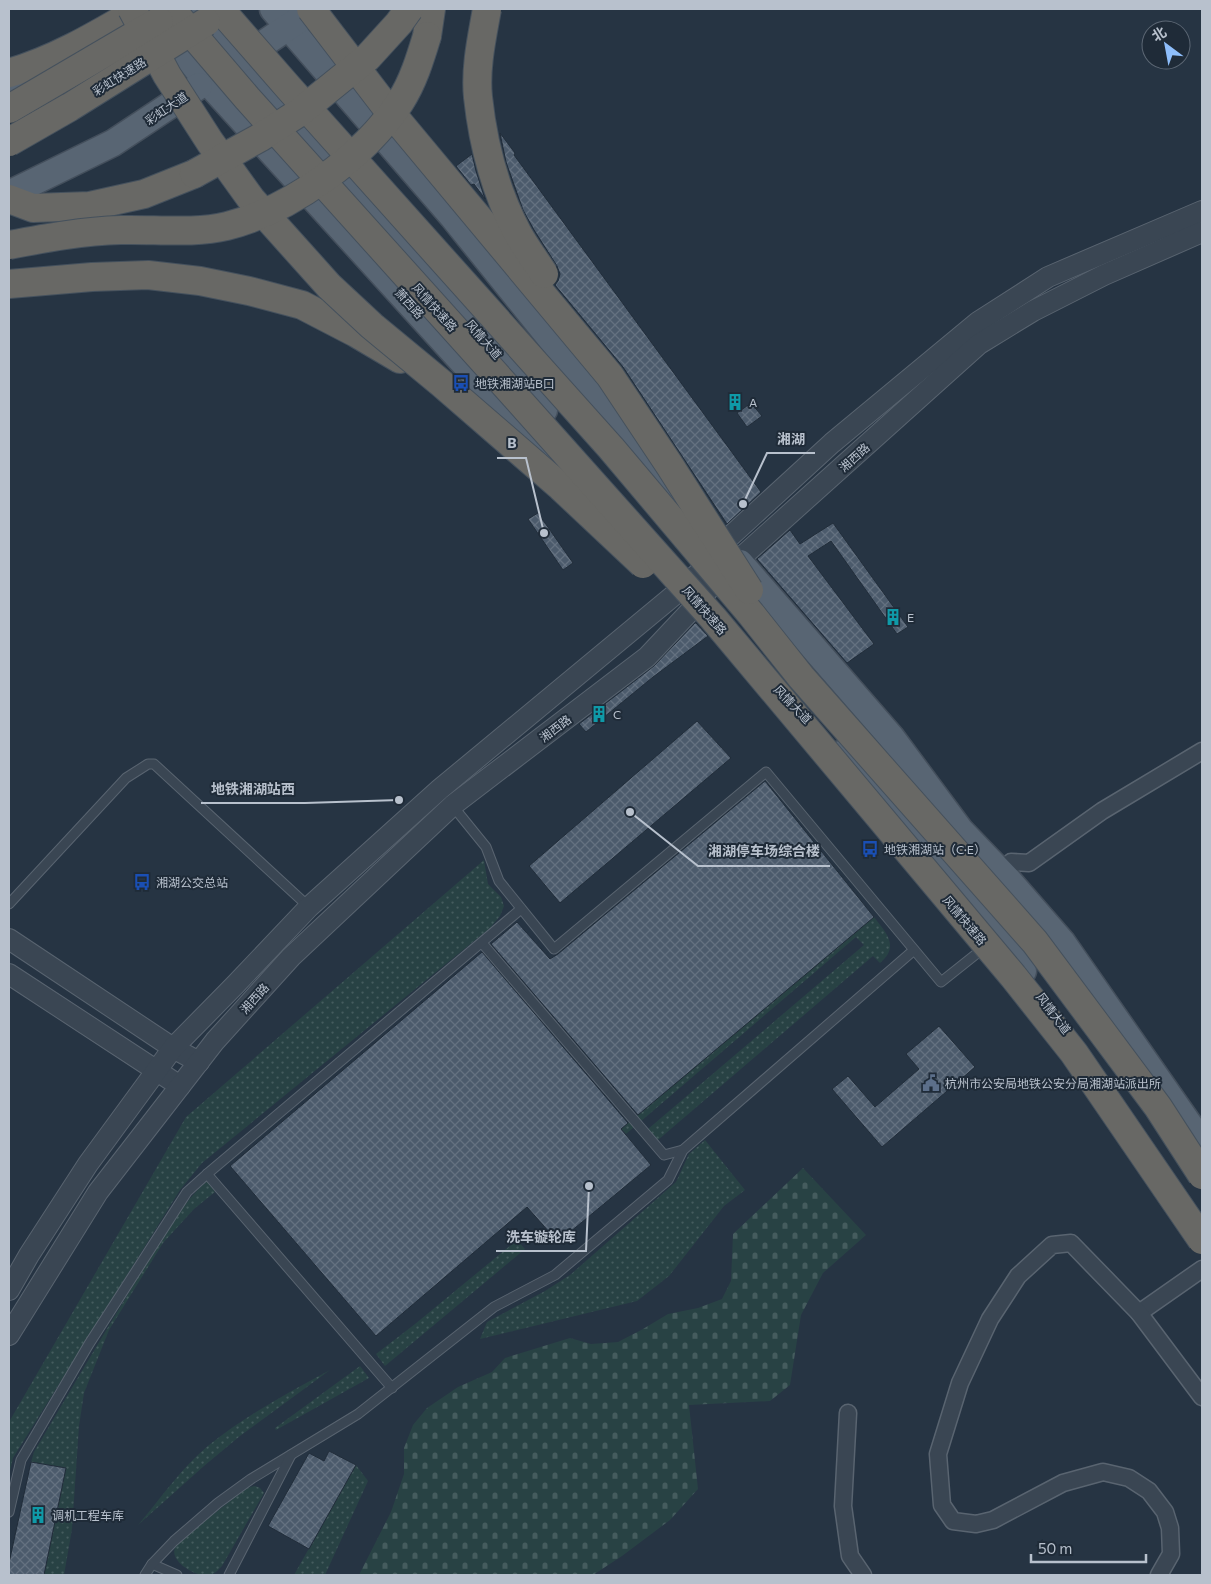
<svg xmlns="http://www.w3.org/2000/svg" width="1211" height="1584" viewBox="0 0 1211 1584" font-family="Commissioner,'Noto Sans SC',sans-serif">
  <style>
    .grass { fill: url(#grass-dots) }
    .cemetery { fill: url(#cemetery-stones) }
    .building { fill: url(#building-cross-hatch); stroke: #212d3a }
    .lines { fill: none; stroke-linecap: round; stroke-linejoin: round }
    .service-casing { stroke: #596470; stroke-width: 11 }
    .minor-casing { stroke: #596470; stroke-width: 19 }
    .tertiary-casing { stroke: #596470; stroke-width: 22 }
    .primary-casing { stroke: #444f5c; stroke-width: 29 }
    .trunk-casing { stroke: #45515d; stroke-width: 30 }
    .service { stroke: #3a4653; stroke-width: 9 }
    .minor { stroke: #3a4653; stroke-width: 16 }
    .tertiary { stroke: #3a4653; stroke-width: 20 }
    .primary { stroke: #586573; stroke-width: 26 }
    .trunk { stroke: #686865; stroke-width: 28 }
    .trunk-bridge-casing { stroke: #45515d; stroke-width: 30; stroke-linecap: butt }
    .trunk-bridge { stroke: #686865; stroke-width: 28 }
    .labels { text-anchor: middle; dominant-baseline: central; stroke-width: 4; stroke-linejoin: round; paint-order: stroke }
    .street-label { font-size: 12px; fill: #b8c1cd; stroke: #1f2b38 }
    .poi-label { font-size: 12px; fill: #b8c1cd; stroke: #1f2b38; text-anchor: start }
    .leader { fill: none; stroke: #b8c1cd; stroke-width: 2 }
    .callout-dot { fill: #b8c1cd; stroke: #1f2b38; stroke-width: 2 }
    .callout-label { font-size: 14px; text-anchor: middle; font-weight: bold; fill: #b8c1cd; stroke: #1f2b38; stroke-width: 4; stroke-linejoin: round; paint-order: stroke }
  </style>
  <defs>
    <pattern id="grass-dots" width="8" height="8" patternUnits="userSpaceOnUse" patternTransform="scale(1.25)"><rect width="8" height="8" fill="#284244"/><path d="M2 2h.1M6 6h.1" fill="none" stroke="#455c5e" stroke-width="1.8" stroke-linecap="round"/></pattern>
    <pattern id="cemetery-stones" width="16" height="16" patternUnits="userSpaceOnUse" patternTransform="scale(1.25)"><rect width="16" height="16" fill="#284244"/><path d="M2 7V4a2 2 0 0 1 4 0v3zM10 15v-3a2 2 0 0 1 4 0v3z" fill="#455c5e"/></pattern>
    <pattern id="building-cross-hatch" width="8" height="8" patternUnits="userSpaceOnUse" patternTransform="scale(1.25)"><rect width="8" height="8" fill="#4c5b6c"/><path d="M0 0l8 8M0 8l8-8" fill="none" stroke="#647180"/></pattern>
  </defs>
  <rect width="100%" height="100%" fill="#263443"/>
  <g class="grass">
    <path d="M484,860L488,884L501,897L504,906L500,916L490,928L202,1163L180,1190L13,1458L9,1475V1422L186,1117Z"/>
    <path d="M874,917C886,933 900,946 880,963L873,956L658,1140L648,1129L864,945L856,937L626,1134L621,1129Z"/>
    <path d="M705,1140L745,1190L724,1206L669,1276L637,1301L480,1339L487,1322L545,1291L570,1275L676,1182L689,1154Z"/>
    <path d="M207,1181L215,1192L194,1209L163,1243L109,1330L84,1393L79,1426L72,1529L64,1575H44L66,1468L31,1462L34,1452C68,1394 102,1337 137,1279C158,1245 177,1208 207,1181Z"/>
    <path d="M517,1240L525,1249L385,1366L376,1354L415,1324Z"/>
    <path d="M360,1366L369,1378L276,1430L275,1428Z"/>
    <path d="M330,1370L240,1436L204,1466L138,1525C161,1498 182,1467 209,1445C246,1415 288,1393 330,1370Z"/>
    <path d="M356,1465L368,1481L325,1575H294Z"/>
    <path d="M255,1486L260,1488L264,1493L222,1566C219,1569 215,1574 210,1575C198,1578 169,1562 175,1548C178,1542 239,1493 248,1488C250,1487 253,1486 255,1486Z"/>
  </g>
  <path class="cemetery" d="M803,1168L866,1235L823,1273L801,1315L790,1385L770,1401L689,1405L698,1489L670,1520L622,1556L593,1575H359L391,1512L404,1474V1448L413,1425L427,1408L458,1387L492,1372L505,1358L570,1338L591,1344L618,1342L643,1329L668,1314L698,1308L722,1299L731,1281L733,1234Z"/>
  <g class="building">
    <path d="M500,133L515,153L514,155L761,492L727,524L623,367L555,285L558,281L560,274L557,266L534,230L523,210L506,162Z"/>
    <path d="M472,154L476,171L485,199L474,184L471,185L456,166Z"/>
    <path d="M751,403L762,416L747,427L737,413Z"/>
    <path d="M538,513L573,563L563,570L528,519Z"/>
    <path d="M833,523L908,627L897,634L831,541L808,556L874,644L847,663L757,559L790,530L800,544Z"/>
    <path d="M695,623H696L708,636L653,677L586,732L579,724L654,666Z"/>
    <path d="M697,721L731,758L560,903L529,866Z"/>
    <path d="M765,781L874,917L638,1115L491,944L517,922L550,959L558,954Z"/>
    <path d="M482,952L628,1123L621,1129L651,1165L558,1242L527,1207L376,1336L230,1166Z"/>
    <path d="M939,1026L975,1067L882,1147L832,1089L848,1076L875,1107L919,1069L906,1054Z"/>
    <path d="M329,1451L356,1465L309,1549L268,1526L309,1453L324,1461Z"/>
    <path d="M31,1462L66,1468L44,1575H9V1563Z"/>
  </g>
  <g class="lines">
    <g class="service-casing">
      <g id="service">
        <path d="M452,805L486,847L499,881L554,949L766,772L941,982L985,947"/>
        <path d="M9,904L126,778L148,764H154L309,907"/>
        <path d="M482,943L664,1155L683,1150"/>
        <path d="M207,1174L392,1388"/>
        <path d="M9,1512L21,1460L89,1344L187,1192L207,1174L521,909"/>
        <path d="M152,1564L177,1575"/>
        <path d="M145,1575L152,1564L174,1541L218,1503L251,1479L358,1414L494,1307L555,1275L668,1180L683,1150L914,950"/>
        <path d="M229,1575L291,1455"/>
      </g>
    </g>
    <g class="minor-casing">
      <g id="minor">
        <path d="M1011,862L1029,863L1102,811L1202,751"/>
        <path d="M1139,1313L1202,1269"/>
        <path d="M848,1413L843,1506L850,1556L863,1575"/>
        <path d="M1159,1575L1171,1554L1170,1528L1165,1512L1149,1491L1129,1478L1103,1472L1063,1483L993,1520L976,1524L953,1521L942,1505L938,1454L960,1383L990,1319L1018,1276L1052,1245L1071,1243L1139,1313L1202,1397"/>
      </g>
    </g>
    <g class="tertiary-casing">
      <g id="tertiary">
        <path d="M9,939L173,1048L199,1062"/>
        <path d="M9,974L180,1086"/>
        <path d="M9,1290L29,1255L88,1164L173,1048L235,985L309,907L440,789L679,591L705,567L723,543L832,443L978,322L1048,277L1202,211"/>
        <path d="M9,1335L98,1192L215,1041L291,957L453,805L647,657L695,606L716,580L979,344L1033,311L1104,275L1202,232"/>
      </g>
    </g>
    <g class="primary-casing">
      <g id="primary">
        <path d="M199,9L241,59L544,410"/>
        <path d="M273,9L453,217L592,390L666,486L691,511"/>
        <path d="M161,26L207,81L582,493"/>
        <path d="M238,61L303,17"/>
        <path d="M9,93L60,63"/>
        <path d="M9,194L113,143L199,86"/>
        <path d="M740,563L891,737L960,830L1008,880L1062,942L1202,1143"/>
        <path d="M841,754L910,825L999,937L1023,971"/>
      </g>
    </g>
    <g class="trunk-casing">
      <g id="trunk">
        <path d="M427,36L431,9"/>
        <path d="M9,73C57,59 98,34 141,9"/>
        <path d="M9,199L33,208L90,206L144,194L194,174"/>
        <path d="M9,284L92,277L148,275L200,281L249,291L302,305L356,333L400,359"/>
      </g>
    </g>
    <use href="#service" class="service"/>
    <use href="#minor" class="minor"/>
    <use href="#tertiary" class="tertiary"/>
    <use href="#primary" class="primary"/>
    <use href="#trunk" class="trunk"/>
    <g class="trunk-bridge-casing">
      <g id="trunk-bridge">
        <path d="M132,9L167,75L210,142L251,199L329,286L372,326L441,383L561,487L643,564"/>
        <path d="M171,9L247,98L514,395L713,618L1013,976L1074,1053L1202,1240"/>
        <path d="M220,9L288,87L611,448L751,614L801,677L1035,942L1158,1107L1202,1175"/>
        <path d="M311,9L386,107L610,376L670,466L749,590"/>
        <path d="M487,9C482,37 475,68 478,97C483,144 495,190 517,232C525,247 535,260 544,274"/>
        <path d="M9,109L159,21"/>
        <path d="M9,142L70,107L206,22"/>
        <path d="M194,174L261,137L300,112L368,57L399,23L409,9"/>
        <path d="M9,245C46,238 83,231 121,230C155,229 194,234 227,226C290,210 364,157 400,102C413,82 420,59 427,36"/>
      </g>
    </g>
    <use href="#trunk-bridge" class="trunk-bridge"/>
  </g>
  <defs>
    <g id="bus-bare" transform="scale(1.35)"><path d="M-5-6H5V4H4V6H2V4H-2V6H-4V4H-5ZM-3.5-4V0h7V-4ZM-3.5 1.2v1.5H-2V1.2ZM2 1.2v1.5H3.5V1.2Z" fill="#1a4fb4" stroke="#1f2b38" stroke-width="2.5" paint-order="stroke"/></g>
    <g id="building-bare" transform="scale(1.35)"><path d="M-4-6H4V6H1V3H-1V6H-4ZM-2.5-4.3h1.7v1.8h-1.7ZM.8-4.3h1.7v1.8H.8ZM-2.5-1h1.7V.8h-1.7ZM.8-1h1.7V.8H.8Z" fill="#0f9aa8" stroke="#1f2b38" stroke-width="2.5" paint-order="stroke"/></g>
    <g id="civic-bare" transform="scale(1.35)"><path d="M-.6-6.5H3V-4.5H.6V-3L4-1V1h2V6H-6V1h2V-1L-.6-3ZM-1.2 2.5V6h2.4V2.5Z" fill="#5c6f8a" stroke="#1f2b38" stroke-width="2.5" paint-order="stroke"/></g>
  </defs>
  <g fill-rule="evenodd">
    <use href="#bus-bare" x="461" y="383"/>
    <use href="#building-bare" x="735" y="402"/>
    <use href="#building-bare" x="893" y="617"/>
    <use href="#building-bare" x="599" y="714"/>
    <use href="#bus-bare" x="870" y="849"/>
    <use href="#bus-bare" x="142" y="882"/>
    <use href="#civic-bare" x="931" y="1083"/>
    <use href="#building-bare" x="38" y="1515"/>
  </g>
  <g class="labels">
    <g class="street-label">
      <text transform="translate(119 76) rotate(-32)">彩虹快速路</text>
      <text transform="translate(166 108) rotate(-34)">彩虹大道</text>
      <text transform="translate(410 303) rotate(48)">萧西路</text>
      <text transform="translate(435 307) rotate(48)">风情快速路</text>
      <text transform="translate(484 339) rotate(49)">风情大道</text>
      <text transform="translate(854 457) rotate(-42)">湘西路</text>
      <text transform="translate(705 610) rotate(49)">风情快速路</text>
      <text transform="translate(793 704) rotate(46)">风情大道</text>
      <text transform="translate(555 728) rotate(-37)">湘西路</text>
      <text transform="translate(965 920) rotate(50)">风情快速路</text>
      <text transform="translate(254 998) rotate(-48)">湘西路</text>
      <text transform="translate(1054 1013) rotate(53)">风情大道</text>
    </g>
    <g class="poi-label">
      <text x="475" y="383">地铁湘湖站B口</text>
      <text x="749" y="402">A</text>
      <text x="907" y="617">E</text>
      <text x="613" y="714">C</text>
      <text x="884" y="849">地铁湘湖站（C·E）</text>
      <text x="156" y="882">湘湖公交总站</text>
      <text x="945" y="1083">杭州市公安局地铁公安分局湘湖站派出所</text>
      <text x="52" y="1515">调机工程车库</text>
    </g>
  </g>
  <path class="leader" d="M743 504L767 453H815M544 533L526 458H497M399 800L305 803H201M630 812L698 866H830M589 1186L586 1251H496"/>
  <g class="callout-dot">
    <circle cx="743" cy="504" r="5"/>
    <circle cx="544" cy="533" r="5"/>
    <circle cx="399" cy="800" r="5"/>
    <circle cx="630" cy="812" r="5"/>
    <circle cx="589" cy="1186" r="5"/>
  </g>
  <g class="callout-label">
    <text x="791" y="444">湘湖</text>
    <text x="512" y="448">B</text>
    <text x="253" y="794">地铁湘湖站西</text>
    <text x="764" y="856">湘湖停车场综合楼</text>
    <text x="541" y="1242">洗车镟轮库</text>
  </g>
  <rect width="1211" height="1584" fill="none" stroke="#b8c1cd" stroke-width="20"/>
  <g transform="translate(1166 45) rotate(328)"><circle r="24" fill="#1f2b38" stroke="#5c6774"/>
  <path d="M0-4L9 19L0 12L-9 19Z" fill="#8ebefb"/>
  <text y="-8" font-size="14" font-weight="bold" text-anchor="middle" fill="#b8c1cd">北</text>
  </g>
  <path d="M1031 1554v8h115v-8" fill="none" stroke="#b8c1cd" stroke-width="2.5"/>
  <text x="1038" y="1554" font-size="15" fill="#b8c1cd" stroke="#1f2b38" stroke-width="4" paint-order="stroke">50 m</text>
</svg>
